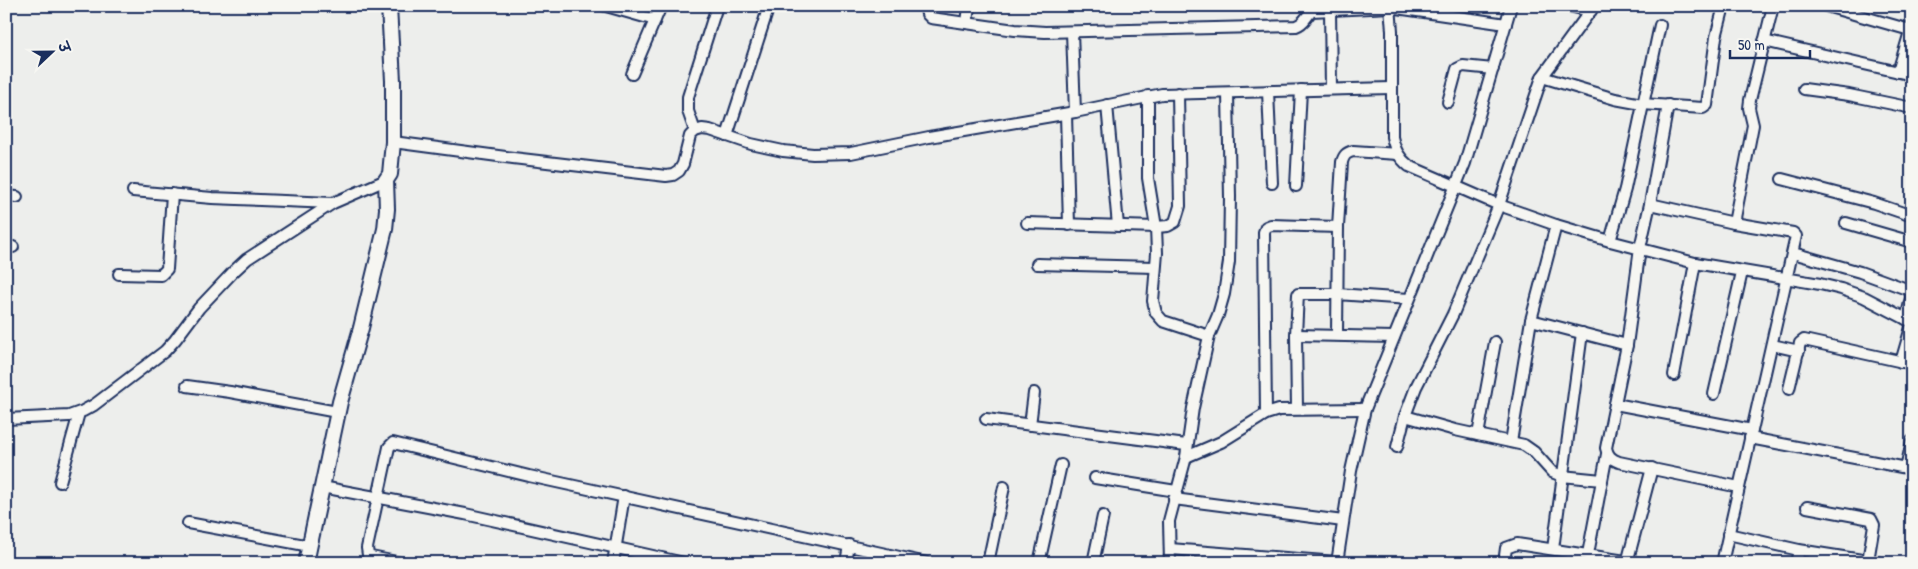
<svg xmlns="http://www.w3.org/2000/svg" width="1918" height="569" viewBox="0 0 1918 569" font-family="'Patrick Hand','Playpen Sans Deva',sans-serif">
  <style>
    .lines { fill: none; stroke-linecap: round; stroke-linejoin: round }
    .street-casing { stroke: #1b2f5e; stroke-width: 14 }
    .secondary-casing { stroke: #1b2f5e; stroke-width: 18 }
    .street { stroke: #f6f6f2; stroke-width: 10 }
    .secondary { stroke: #f6f6f2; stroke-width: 14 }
  </style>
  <rect width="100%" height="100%" fill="#edeeec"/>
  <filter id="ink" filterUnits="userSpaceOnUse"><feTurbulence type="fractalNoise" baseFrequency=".02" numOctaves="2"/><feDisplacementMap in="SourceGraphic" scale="10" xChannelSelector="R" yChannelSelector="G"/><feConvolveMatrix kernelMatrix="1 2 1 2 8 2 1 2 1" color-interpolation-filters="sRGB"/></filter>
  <g filter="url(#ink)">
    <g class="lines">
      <g class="street-casing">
        <g id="street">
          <path d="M606,6L655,20"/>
          <path d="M925,6L927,14L931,18L1015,30L1045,32L1296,26C1305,23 1306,16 1312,11L1390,7L1506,24"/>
          <path d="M1390,6L1392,31V137C1395,150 1399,158 1409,166L1499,205L1556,225L1610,241L1695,263L1820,284L1841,289L1864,297L1912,322"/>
          <path d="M1569,6L1591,11"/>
          <path d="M1826,6L1910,30"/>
          <path d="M1330,9L1331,89"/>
          <path d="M967,23L969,6"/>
          <path d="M1072,32L1075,112"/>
          <path d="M1764,41L1912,75"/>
          <path d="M1898,72L1912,25"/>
          <path d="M632,74L661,6"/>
          <path d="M1542,77L1615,99L1642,104L1703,108L1707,105L1716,37L1724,6"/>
          <path d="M1804,89L1849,95L1912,108"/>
          <path d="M1268,91L1272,183"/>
          <path d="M1148,96V178L1156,227L1157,253L1153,301L1156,313L1163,321L1209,336"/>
          <path d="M1448,102L1457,69L1463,66L1493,69"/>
          <path d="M1107,105L1118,226"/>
          <path d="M1668,105L1650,204L1640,248L1627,345L1606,448C1608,456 1611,459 1619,462L1739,487"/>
          <path d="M1066,114L1069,225"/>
          <path d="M695,131L688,111V97L717,6"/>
          <path d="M727,136L769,6"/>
          <path d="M393,142L513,158L666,176L673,175L679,171L683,164L690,136L695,131L702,129L710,130L751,144L783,151L813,154L851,153L929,137L1075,112L1162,94L1391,88"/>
          <path d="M1782,179L1874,203L1912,216"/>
          <path d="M1296,186L1301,90"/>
          <path d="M133,191L212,198L332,203"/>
          <path d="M6,196L17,197"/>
          <path d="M1650,204L1734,223L1793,233L1796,236L1722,563"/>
          <path d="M1027,223L1156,227L1168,226L1175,222L1180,206L1178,93"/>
          <path d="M1734,223L1753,125L1749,108L1750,100L1773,6"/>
          <path d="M1846,223L1912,242"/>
          <path d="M1610,241L1625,189L1660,25"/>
          <path d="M6,246L13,247"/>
          <path d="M1793,253L1860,272L1912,291"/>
          <path d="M1037,264L1155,267"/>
          <path d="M119,274L161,275L167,269L172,194"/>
          <path d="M1906,319L1912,294"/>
          <path d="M1531,320L1627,345"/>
          <path d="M1296,335L1394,337"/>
          <path d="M1337,335L1338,227L1342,162C1344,155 1346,153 1353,151L1398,154"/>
          <path d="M1772,345L1799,351"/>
          <path d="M1901,362L1912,324"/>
          <path d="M1674,375L1695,263"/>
          <path d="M187,386L230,392L337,412"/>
          <path d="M1789,389L1800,343L1804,340L1912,364"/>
          <path d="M1714,394L1742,272"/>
          <path d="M1615,404L1752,430"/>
          <path d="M1297,409L1296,335L1298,294H1337L1409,299"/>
          <path d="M1266,414L1264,232L1266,227L1271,225L1338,227"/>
          <path d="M1405,416L1455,430L1524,445L1534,452L1552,472L1562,476L1602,480"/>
          <path d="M6,419L69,416L83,411L94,405L165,351L175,340L199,308L234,271L247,259L333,203L386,180"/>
          <path d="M986,419L1186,445"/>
          <path d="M1030,425L1034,393"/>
          <path d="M1478,435L1495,342"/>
          <path d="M1750,438L1912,469"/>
          <path d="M1511,442L1531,320L1556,225"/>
          <path d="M1397,447L1405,416L1416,387L1453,314L1499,205L1542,77L1594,6"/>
          <path d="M1186,457L1221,442L1266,414L1279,410L1365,409"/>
          <path d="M1906,468L1912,441"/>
          <path d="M1095,478L1176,491"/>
          <path d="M60,482L79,413"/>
          <path d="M322,487L465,514L684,563"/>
          <path d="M1174,499L1343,521"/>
          <path d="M1807,507L1871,519L1874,525L1868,561"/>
          <path d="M188,523L310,546"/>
          <path d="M1728,534L1799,550L1881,563"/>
          <path d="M1170,549L1337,562"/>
          <path d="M1553,549L1582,333"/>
          <path d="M1588,554L1607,454"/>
          <path d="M402,563L371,557L368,555L367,548L389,447L393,443L529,476L927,563"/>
          <path d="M613,563L624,496"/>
          <path d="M846,563L849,545"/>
          <path d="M988,563L1004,487"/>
          <path d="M1039,563L1061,465"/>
          <path d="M1093,563L1103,516"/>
          <path d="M1170,563L1169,521L1186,457L1193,408L1209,336L1218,315L1224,294L1229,262L1230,197L1228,93"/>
          <path d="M1337,563L1351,471L1365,409L1465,163L1511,6"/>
          <path d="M1504,563L1506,548L1517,544L1638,563"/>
          <path d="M1627,563L1652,468"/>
          <path d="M1796,563L1799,550"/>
        </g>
      </g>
      <g class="secondary-casing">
        <path id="secondary" d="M306,563L340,402L361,328L385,229L387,209L386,180L390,174L393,142V81L389,6"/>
      </g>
      <use href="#street" class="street"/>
      <use href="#secondary" class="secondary"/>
    </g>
  </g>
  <rect width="1918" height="569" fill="none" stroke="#f6f6f2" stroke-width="25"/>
  <rect x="12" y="12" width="1893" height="544" fill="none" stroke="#1b2f5e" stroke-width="2" filter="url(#ink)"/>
  <g transform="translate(52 52) rotate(68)" stroke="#f6f6f2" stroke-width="4" paint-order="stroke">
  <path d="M0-4L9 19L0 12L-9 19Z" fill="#1b2f5e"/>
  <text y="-8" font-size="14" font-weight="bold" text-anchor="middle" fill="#1b2f5e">उ</text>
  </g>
  <path d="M1730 50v8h80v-8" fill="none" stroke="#1b2f5e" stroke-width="2.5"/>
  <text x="1738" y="50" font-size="15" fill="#1b2f5e" stroke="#f6f6f2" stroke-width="4" paint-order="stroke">50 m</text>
</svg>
